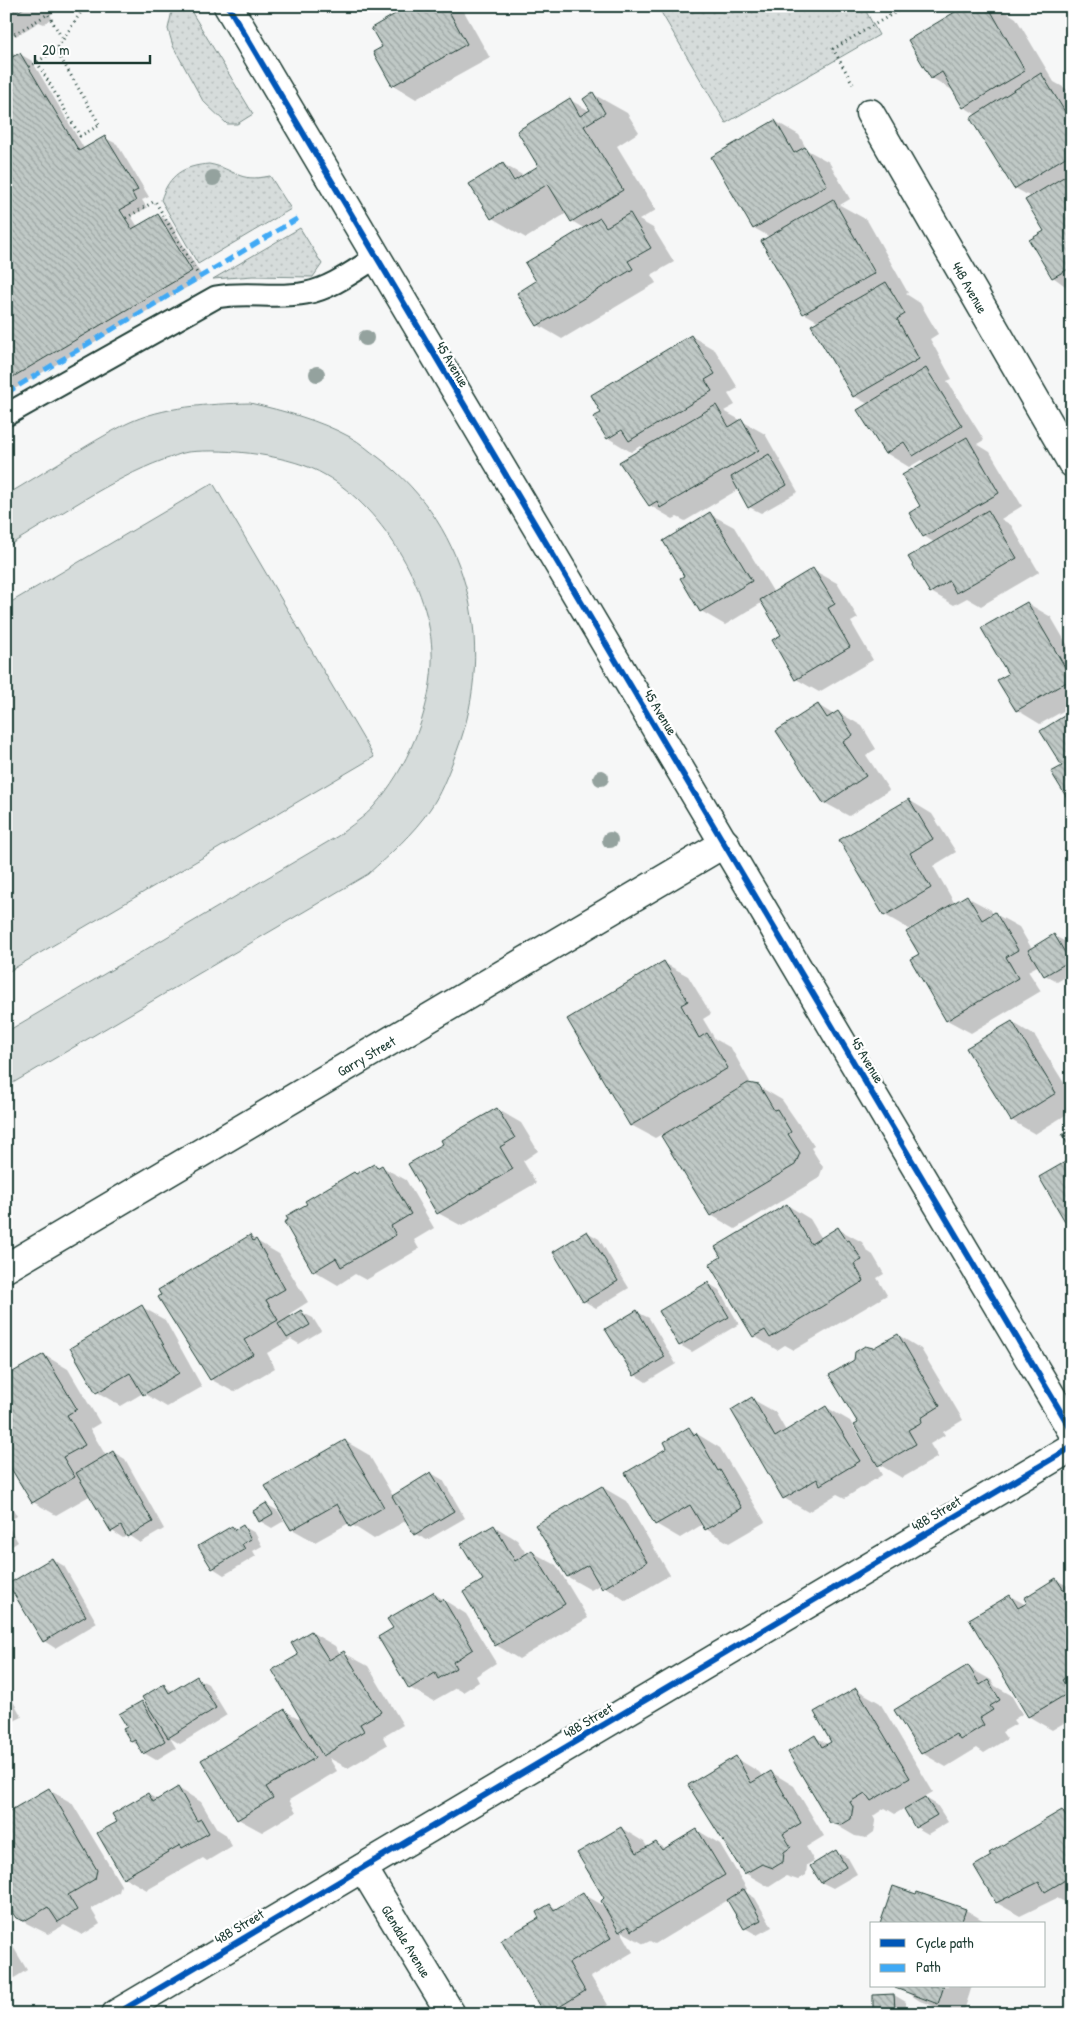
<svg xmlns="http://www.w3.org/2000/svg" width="1078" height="2020" viewBox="0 0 1078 2020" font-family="'Patrick Hand',sans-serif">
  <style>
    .grass { fill: url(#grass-dots); stroke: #7a8c88 }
    .pitch { fill: #d6dcdb; stroke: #7a8c88 }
    .shadow { fill: #0003; fill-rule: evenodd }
    .building { fill: url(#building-back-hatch); stroke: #1f3d34 }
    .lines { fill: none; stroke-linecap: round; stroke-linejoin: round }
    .lane-casing { stroke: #1f3d34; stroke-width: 25 }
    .street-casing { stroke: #1f3d34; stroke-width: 31 }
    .secondary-casing { stroke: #1f3d34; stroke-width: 31 }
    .path { stroke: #1f3d34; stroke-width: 3; stroke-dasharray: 1 4; stroke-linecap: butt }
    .lane { stroke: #fff; stroke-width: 21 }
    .street { stroke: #fff; stroke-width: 28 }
    .secondary { stroke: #fff; stroke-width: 28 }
    .quiet { stroke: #3fa9f5; stroke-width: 5; stroke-dasharray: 10 5; stroke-linecap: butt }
    .cycleway-casing { stroke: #fff; stroke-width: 9 }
    .cycleway { stroke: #0057b8; stroke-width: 6 }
    .tree { fill: #94a29e }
    .labels { text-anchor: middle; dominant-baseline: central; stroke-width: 5; stroke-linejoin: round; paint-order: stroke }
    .street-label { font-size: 14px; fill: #1f3d34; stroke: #fff }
  </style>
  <defs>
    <pattern id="grass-dots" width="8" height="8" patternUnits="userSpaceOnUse" patternTransform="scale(1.25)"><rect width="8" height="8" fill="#d6dcdb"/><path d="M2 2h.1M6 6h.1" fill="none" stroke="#b7bebd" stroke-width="1.8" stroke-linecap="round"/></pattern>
    <pattern id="building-back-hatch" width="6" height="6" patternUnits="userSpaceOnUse" patternTransform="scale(1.25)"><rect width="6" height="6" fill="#c0c9c6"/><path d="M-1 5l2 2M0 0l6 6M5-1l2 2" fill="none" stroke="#9ba4a2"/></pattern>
  </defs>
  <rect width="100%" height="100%" fill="#f6f7f7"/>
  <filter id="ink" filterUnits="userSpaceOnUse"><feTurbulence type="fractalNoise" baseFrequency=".02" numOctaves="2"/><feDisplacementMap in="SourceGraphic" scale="10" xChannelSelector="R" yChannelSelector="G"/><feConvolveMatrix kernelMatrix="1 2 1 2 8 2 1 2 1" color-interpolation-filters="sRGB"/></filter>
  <g filter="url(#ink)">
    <g class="grass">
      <path d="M180,6H188L253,114L237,124H227L203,101L173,46L168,29L172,11Z"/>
      <path d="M863,6L879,35L726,123L658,7Z"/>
      <path d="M209,164C237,169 236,183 270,176L291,209L198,264L161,200C169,174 184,166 209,164Z"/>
      <path d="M300,228L322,264L313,277L253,276L213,279Z"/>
    </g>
    <g class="pitch">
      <path d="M250,403C284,411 319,420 350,437C360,442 369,451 378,457C473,528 498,654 453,761C447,776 440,795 430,809C413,834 390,854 368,874L6,1087V1032L338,836C350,826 365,817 374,806C407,769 430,713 432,663C435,594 384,509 325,475C292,455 227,448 188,452C180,453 171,458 163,460C111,479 54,519 6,547V495C46,472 85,445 126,424C163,406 209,404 250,403Z"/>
      <path d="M213,483L374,757L6,973V605Z"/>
    </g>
    <g class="shadow">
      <path d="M6,6H65L50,15L52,18L44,24L39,22L16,36L6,31Z"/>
      <path d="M411,6H461L490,58L416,99L393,85L383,48Z"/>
      <path d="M968,6H997L1016,18L1054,82L1072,92V291L1053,277L1045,231L1031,197L1015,188L977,115L964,107L954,91L932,78L910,40Z"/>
      <path d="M6,42L16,57L20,54L32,61L85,150L105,138L117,144L149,197L142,200L147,208L131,216L138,227L158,215L170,222L203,278L6,394Z"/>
      <path d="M593,94L627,113L639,132L617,146L656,210L639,220L653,228L674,262L651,275L656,283L562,339L538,325L519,293L538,282L585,229L572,221L567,213L526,238L492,218L503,164L524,176L540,166L570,100L590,111Z"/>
      <path d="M775,121L799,135L807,150L829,162L850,199L840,205L867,220L908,293L906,294L920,303L938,334L930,339L952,379L947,381L984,440L977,444L990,452L1022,506L1001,519L1011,525L1039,572L981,606L967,598L954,605L931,592L935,543L924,536L922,507L926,462L921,460L909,467L886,453L868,404L854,396L819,322L804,313L770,237L754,228Z"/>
      <path d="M691,336L715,350L738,388L728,394L735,405L724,411L765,434L798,492L761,513L749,507L739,489L685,521L677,517L673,519L649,505L644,448L640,446L631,452L608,438L602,413ZM628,428L617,434V431Z"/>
      <path d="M710,514L734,527L774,593L813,570L837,583L858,618L851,622L873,660L819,692L796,679L783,635L763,602L725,625L701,611L682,579L686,576Z"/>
      <path d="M1027,603L1051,617L1072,653V706L1040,724L1017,710L1010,674Z"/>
      <path d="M818,705L834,715L838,712L862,726L876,749L866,755L889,790L849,816L825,803Z"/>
      <path d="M909,800L932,814L956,852L933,866L955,904L967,897L991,910L993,915L995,914L1019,927L1032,949L1054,936L1066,942L1072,953V973L1057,982L1045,975L1039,965L1028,971L1041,991L971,1033L947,1020L921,954L940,913L939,911L909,929L885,915Z"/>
      <path d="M664,963L688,976L711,1014L703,1019L715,1039L731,1048L750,1082L747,1084L758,1086L782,1100L814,1146L811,1148L823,1167L819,1178L735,1229L711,1215L662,1134L655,1138L631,1125Z"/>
      <path d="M1012,1022L1035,1036L1072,1096V1111L1035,1134L1011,1120Z"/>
      <path d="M497,1109L521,1123L538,1151L523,1161L536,1183L462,1226L438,1213L445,1144Z"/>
      <path d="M374,1165L379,1168L382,1167L406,1180L434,1228L414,1240L419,1249L366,1280L355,1274L338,1285L314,1271L354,1173L358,1175Z"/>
      <path d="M787,1205L810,1219L822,1239L838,1229L862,1242L867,1251L873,1255L884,1274L877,1278L887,1295L794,1350L785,1345L777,1350L754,1336L723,1257Z"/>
      <path d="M587,1232L599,1239L629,1288L596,1308L584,1301L555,1252Z"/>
      <path d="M250,1237L279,1254L308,1302L289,1314L291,1318L301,1312L313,1318L321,1331L299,1344L291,1339L267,1353L275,1368L234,1392L210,1379Z"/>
      <path d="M708,1283L719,1290L739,1324L692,1352L680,1345Z"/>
      <path d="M142,1307L165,1320L202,1387L167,1407L143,1393L121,1406L97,1392Z"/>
      <path d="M637,1312L649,1318L676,1364L646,1382L635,1375Z"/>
      <path d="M898,1335L921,1349L963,1420L943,1432L945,1435L930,1444L938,1457L902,1478L875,1462L882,1475L845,1498L837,1494L808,1512L784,1498L752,1399L775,1412L786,1431L826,1407L850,1421L873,1459L875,1458L859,1424L874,1350Z"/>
      <path d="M44,1355L68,1369L100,1423L90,1429L106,1456L113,1452L125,1459L164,1529L140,1543L128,1535L123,1538L112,1531L91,1495L56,1515L33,1502Z"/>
      <path d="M689,1429L720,1448L765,1522L729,1543L706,1529L703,1524L680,1538L656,1524L626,1474L669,1449Z"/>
      <path d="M345,1441L369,1455L393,1496L431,1473L443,1480L465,1518L427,1540L415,1534L407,1520L374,1539L349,1523L315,1542L292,1529Z"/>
      <path d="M602,1487L626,1501L670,1575L626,1601L601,1584L591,1590L568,1577Z"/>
      <path d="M6,1497L17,1516L6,1523L18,1542L6,1550Z"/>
      <path d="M266,1504L278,1511L284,1521L272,1528L260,1521L254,1512Z"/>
      <path d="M243,1526L255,1533L262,1546L253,1551L256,1556L224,1575L213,1568L232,1527L237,1530Z"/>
      <path d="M494,1526L517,1540L527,1555L532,1552L556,1565L588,1618L519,1659L496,1645L485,1581Z"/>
      <path d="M52,1559L64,1566L97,1623L55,1648L44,1641Z"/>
      <path d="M1056,1580L1072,1588V1718L1052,1730L1028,1716L1010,1596L1026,1605Z"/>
      <path d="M433,1593L466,1614L496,1663L476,1676L479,1682L463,1692L456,1688L433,1701L410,1688Z"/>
      <path d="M311,1632L335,1646L340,1655L344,1653L368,1666L403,1725L383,1737L387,1745L348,1768L329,1758L337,1771L289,1800L296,1812L262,1832L238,1819L285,1711L304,1721L299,1655Z"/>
      <path d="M968,1667L991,1680L995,1686L1011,1695L1022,1714L1013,1720L1016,1724L1002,1732L1007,1739L984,1753L977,1748L946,1767L922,1753L896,1710Z"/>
      <path d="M197,1678L208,1684L227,1715L180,1744L170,1738L176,1748L156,1760L144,1753L140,1746L132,1742L129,1728L142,1702L150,1707L164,1686L174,1692Z"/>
      <path d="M6,1689L22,1717L6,1725Z"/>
      <path d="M856,1689L880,1703L933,1792L924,1797L937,1805L948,1822L928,1834L916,1827L905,1808L895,1814L885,1808L873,1816L876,1822L874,1832L866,1838L855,1836L831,1822L815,1737L829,1745L833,1742Z"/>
      <path d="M736,1758L759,1772L763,1777L771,1772L794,1786L824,1836L806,1847L814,1861L807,1865L806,1875L798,1880L786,1876L769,1887L745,1873Z"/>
      <path d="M178,1788L201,1802L217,1829L225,1834L232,1846L207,1861L203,1858L147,1890L124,1877L119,1822L148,1794L158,1800Z"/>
      <path d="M49,1790L72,1803L121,1885L119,1892L91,1909L100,1924L82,1935L64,1925L48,1934L16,1918Z"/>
      <path d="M1062,1811L1072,1817V1903L1069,1904L1057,1898L1020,1916L997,1903Z"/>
      <path d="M621,1828L644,1842L648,1848L656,1843L667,1849L697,1830L720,1844L747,1889L744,1891L755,1898L772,1927L757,1935L745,1928L728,1900L655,1944L650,1941L644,1944L621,1931L633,1952L591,1977L608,2005L594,2014H546L541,1918L550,1905L557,1909L583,1894L606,1907Z"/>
      <path d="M836,1852L848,1858L857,1874L833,1888L821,1882Z"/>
      <path d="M966,1910L989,1924H881Z"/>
      <path d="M6,1935L27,1970L6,1983Z"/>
      <path d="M897,1986H972L963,2014H955L920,2001Z"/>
      <path d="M894,1995L906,2002V2014H882L874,2009Z"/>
      <path d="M346,2010L351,2014H340Z"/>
    </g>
    <g class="building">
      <path d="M6,6H27L19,11L17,8L6,14Z"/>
      <path d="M409,6H446L467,44L392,86L373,52L382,47L371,28Z"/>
      <path d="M965,6H988L1025,71L963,108L942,72L931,79L908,40Z"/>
      <path d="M6,52L10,58L20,53L79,151L105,136L138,190L132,193L136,201L120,210L132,229L158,214L192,271L6,381Z"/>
      <path d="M1041,73L1072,123V153L1014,189L970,118Z"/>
      <path d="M593,92L605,113L584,126L623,190L571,222L548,184L491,219L469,184L503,163L514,181L538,166L517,131L570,98L580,116L590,110L583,99Z"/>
      <path d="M775,120L794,153L805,147L827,185L753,229L711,157Z"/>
      <path d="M1072,172V267L1052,278L1029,240L1044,231L1025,200Z"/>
      <path d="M833,199L875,273L803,314L761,241Z"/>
      <path d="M630,213L651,248L628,261L633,269L537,326L517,293L536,281L525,263L600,218L606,227Z"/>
      <path d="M886,282L905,314L897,319L919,359L853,397L811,325Z"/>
      <path d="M691,335L715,374L705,380L712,391L629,441L622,430L607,439L593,417L601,413L591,395Z"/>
      <path d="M926,368L962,426L913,456L904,442L885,454L857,410Z"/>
      <path d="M716,405L729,427L742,419L759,450L660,508L657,501L649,506L619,462Z"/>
      <path d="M967,437L999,493L923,537L909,513L920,506L902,475Z"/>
      <path d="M769,454L787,485L748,508L731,477Z"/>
      <path d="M988,510L1017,558L956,593L949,581L930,593L908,557Z"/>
      <path d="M710,512L752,581L700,612L680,578L684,576L663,541Z"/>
      <path d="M813,568L835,604L828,608L850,647L795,680L772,640L781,635L760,600Z"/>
      <path d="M1027,602L1072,679L1016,711L997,680L1008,674L981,628Z"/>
      <path d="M818,704L827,718L838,711L853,735L843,742L866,776L824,804L776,731Z"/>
      <path d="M1072,711V806L1051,772L1062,766L1040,731Z"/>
      <path d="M909,799L933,839L910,853L931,888L884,916L839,840Z"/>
      <path d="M967,895L982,920L995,912L1018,950L1006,957L1018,978L946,1021L910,959L919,954L906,932Z"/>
      <path d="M1054,934L1070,961L1044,976L1028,950Z"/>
      <path d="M664,961L688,1001L681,1005L699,1038L707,1033L728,1068L630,1126L567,1019Z"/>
      <path d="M1012,1021L1056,1093L1011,1121L966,1048Z"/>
      <path d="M748,1083L759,1085L774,1110L777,1109L791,1132L788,1134L800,1153L795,1165L710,1216L661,1136Z"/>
      <path d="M497,1108L515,1138L500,1147L513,1169L437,1214L408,1164L443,1144L441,1140Z"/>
      <path d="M1072,1129V1151L1062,1135Z"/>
      <path d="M1072,1158V1219L1066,1223L1039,1177Z"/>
      <path d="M374,1164L377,1168L382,1165L411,1214L391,1226L396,1235L341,1267L336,1258L313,1272L284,1222L288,1220L286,1216L307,1204L305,1201L354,1172L356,1174Z"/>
      <path d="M787,1204L811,1244L838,1227L847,1241L849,1240L862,1260L854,1264L864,1281L770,1338L765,1330L753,1337L709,1264L721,1257L715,1247Z"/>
      <path d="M587,1231L618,1281L583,1302L553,1252Z"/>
      <path d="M250,1235L253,1241L256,1239L285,1289L266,1300L278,1320L244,1340L253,1354L210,1380L158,1297L161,1295L158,1290Z"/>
      <path d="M708,1282L729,1317L679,1346L659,1311Z"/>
      <path d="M142,1305L179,1373L143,1395L130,1373L96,1393L70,1348Z"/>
      <path d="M301,1310L310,1325L287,1338L278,1324Z"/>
      <path d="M637,1310L665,1357L634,1376L605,1329Z"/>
      <path d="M898,1334L940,1406L921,1418L922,1422L908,1430L916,1444L878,1466L854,1425L858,1423L829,1375L854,1360L855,1352L865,1346L873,1348Z"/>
      <path d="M44,1354L77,1409L67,1415L85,1445L63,1457L75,1477L32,1503L6,1460V1376Z"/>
      <path d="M752,1397L775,1437L826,1406L860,1461L820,1485L817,1479L783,1499L731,1410Z"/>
      <path d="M689,1427L694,1435L696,1433L718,1471L720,1470L742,1508L705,1530L690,1505L655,1525L625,1473L667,1448L664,1442Z"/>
      <path d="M345,1440L384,1507L350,1527L337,1504L291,1530L265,1486Z"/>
      <path d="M113,1451L153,1522L127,1537L121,1526L111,1532L76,1473Z"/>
      <path d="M431,1472L454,1511L414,1535L392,1496Z"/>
      <path d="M602,1486L647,1562L602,1589L588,1565L567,1577L535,1525Z"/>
      <path d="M266,1503L273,1514L259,1522L253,1511Z"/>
      <path d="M243,1525L251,1539L242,1544L245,1549L212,1569L198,1546L232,1526L235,1530Z"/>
      <path d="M494,1525L515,1561L532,1550L565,1604L495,1646L463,1592L483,1580L461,1544Z"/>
      <path d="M52,1558L86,1616L43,1642L8,1584Z"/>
      <path d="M1056,1578L1070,1600L1072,1599V1674L1062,1680L1070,1692L1028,1717L969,1619L1010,1595L1018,1608L1027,1603L1024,1598Z"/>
      <path d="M433,1592L439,1601L443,1599L473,1649L453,1662L456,1668L438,1679L435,1673L409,1689L378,1637L393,1628L387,1619Z"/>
      <path d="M311,1631L329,1660L344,1651L381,1712L360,1724L364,1731L323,1756L272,1670L298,1655L291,1643Z"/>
      <path d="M968,1665L980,1685L988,1680L1000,1700L990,1706L993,1710L980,1718L984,1725L960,1740L956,1734L921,1754L894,1710Z"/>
      <path d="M197,1676L216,1708L168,1738L142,1697L164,1684L169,1693Z"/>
      <path d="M856,1688L910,1778L871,1801L865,1793L850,1802L853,1807L851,1819L841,1825L830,1823L788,1752L815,1735L822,1747L831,1742L814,1712Z"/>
      <path d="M142,1701L165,1741L143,1754L135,1740L131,1742L123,1729L127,1727L119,1714Z"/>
      <path d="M285,1709L315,1758L266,1787L273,1798L237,1820L201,1760Z"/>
      <path d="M736,1756L751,1783L771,1771L801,1823L783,1834L791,1847L784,1852L783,1862L773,1868L762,1864L744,1874L688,1785Z"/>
      <path d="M178,1787L197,1821L201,1819L209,1833L182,1848L180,1845L123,1878L97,1833L117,1822L112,1814L148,1793L153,1802Z"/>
      <path d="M49,1788L97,1870L95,1879L68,1895L77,1910L58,1922L48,1907L24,1921L16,1918L6,1903V1813Z"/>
      <path d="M925,1797L937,1815L915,1828L904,1809Z"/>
      <path d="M1062,1810L1072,1827V1876L1045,1892L1039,1882L996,1903L974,1866L991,1856L989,1853Z"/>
      <path d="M621,1827L637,1853L656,1842L662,1850L697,1829L725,1875L631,1931L628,1926L619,1932L601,1901L604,1898L577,1853Z"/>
      <path d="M836,1850L846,1867L821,1883L810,1866Z"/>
      <path d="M893,1886L916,1894L917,1892L966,1909L961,1924H880Z"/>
      <path d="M744,1889L761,1920L744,1929L727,1900Z"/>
      <path d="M583,1892L611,1938L569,1963L585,1991L548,2014H544L501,1940L539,1918L536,1912L550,1904L554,1910Z"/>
      <path d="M896,1986H944L938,2004L895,1988Z"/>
      <path d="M894,1994L895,2010H873V1995Z"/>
    </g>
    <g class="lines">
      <g class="lane-casing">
        <path id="lane" d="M6,415L216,297C246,291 276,299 306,293C330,289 354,271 375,258"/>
      </g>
      <g class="street-casing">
        <g id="street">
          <path id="s1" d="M870,113L1072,463"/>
          <path id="s2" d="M6,1268L725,843"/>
          <path id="s3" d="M363,1868L451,2014"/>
          <path d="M116,2014L1072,1447"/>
        </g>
      </g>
      <g class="secondary-casing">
        <path id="secondary" d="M228,6L1072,1431"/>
      </g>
      <g class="path">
        <path d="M6,39L48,14L62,38"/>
        <path d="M37,62L80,136L100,125L56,50"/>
        <path d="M29,67L56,50L85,6"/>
        <path d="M853,84L833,49L906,6"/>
        <path d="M126,218L155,201L197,273"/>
      </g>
      <use href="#lane" class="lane"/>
      <use href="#street" class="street"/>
      <use href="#secondary" class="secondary"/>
      <path class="quiet" d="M6,393L300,217"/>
      <g class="cycleway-casing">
        <g id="cycleway">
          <path d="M228,6L1072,1431"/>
          <path d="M116,2014L1072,1447"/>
        </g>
      </g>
      <use href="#cycleway" class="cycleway"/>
    </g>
    <g class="tree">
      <circle cx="213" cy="178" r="8"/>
      <circle cx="366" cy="338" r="8"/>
      <circle cx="317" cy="374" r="8"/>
      <circle cx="601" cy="778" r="8"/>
      <circle cx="610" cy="840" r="8"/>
    </g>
  </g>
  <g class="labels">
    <g class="street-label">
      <text stroke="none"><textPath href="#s1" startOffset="201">44B Avenue</textPath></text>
      <text transform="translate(453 364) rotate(59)">45 Avenue</text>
      <text transform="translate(661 712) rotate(59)">45 Avenue</text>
      <text stroke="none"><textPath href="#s2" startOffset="418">Garry Street</textPath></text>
      <text transform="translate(868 1060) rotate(59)">45 Avenue</text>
      <text transform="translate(936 1513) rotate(-31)">48B Street</text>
      <text transform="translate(588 1720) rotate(-31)">48B Street</text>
      <text transform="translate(239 1926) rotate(-31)">48B Street</text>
      <text stroke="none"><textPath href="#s3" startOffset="85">Glendale Avenue</textPath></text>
    </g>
  </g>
  <rect width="1078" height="2020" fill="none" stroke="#fff" stroke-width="25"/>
  <rect x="12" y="12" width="1053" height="1995" fill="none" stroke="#1f3d34" stroke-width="2" filter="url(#ink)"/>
  <rect x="870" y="1922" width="175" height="65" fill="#ffffff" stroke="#a5b1ae"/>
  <rect x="880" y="1939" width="25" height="8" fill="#0057b8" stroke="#a5b1ae"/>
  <text x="916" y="1948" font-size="15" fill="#1f3d34">Cycle path</text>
  <rect x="880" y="1964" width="25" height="8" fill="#3fa9f5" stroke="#a5b1ae"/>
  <text x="916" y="1972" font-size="15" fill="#1f3d34">Path</text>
  <path d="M35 55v8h115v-8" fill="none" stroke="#1f3d34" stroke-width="2.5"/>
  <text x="42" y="55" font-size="15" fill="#1f3d34" stroke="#ffffff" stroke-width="4" paint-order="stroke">20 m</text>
</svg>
